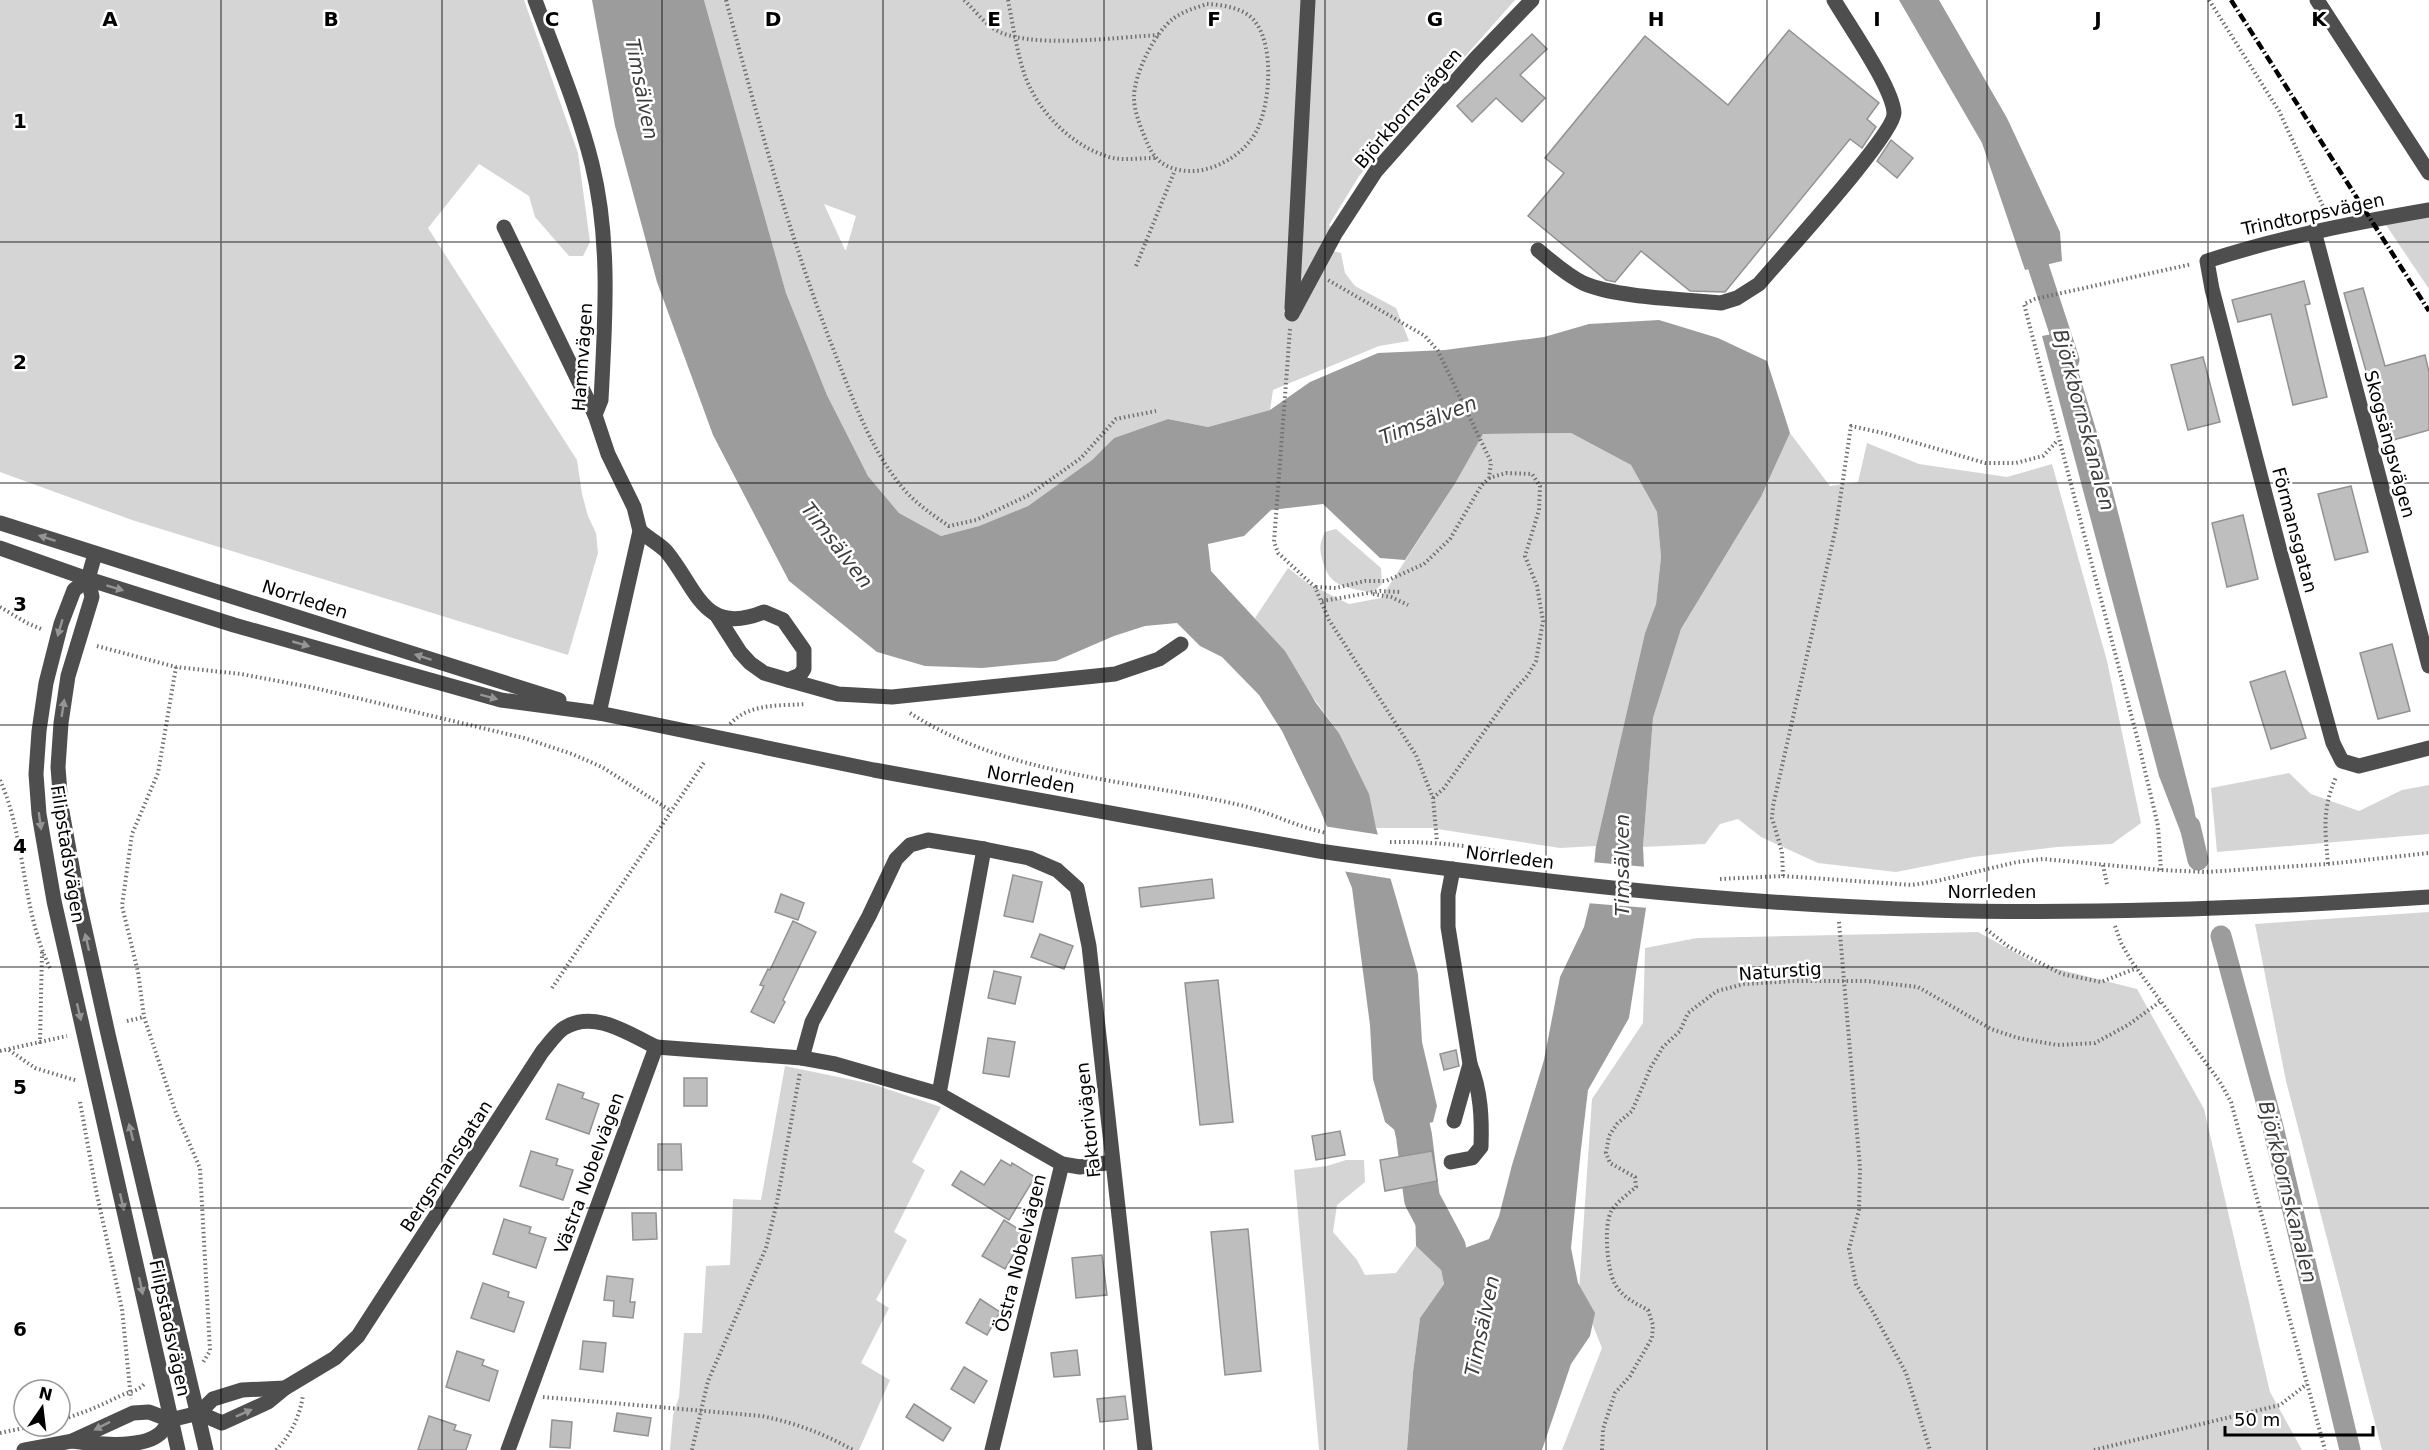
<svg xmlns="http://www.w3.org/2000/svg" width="2429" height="1450" viewBox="0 0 2429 1450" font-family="'DejaVu Sans',sans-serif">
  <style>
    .green { fill: #d5d5d5; fill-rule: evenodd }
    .water { fill: #9c9c9c }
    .pier { fill: #fff }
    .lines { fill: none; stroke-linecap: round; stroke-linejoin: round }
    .canal { stroke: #9c9c9c; stroke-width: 21 }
    .river { stroke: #9c9c9c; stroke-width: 36 }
    .building { fill: #bebebe; stroke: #929292; stroke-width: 1.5 }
    .path { stroke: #707070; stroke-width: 4; stroke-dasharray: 1.5 3; stroke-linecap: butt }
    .minor { stroke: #4e4e4e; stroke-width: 15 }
    .rail { stroke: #000; stroke-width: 4.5; stroke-dasharray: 9 3 1.5 3; stroke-linecap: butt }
    .oneway { fill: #959595 }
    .grid { fill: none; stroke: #000; stroke-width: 1.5; stroke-opacity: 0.55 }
    .labels { text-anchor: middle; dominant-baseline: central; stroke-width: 5; stroke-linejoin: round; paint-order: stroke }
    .street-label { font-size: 18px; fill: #000; stroke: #fff }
    .water-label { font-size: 20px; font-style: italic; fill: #3d3d3d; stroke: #fff }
    .grid-label { font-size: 20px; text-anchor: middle; font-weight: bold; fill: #000; stroke: #fff; stroke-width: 5; stroke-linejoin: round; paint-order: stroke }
  </style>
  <rect width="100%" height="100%" fill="#fff"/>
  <g class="green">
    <path d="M0,0H524L578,153L590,242L583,256H569L535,217L529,196L479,164L428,228L577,460L582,494L588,516L596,533L598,553L568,655L132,520L0,472Z"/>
    <path d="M704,0H1515L1359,176L1329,225L1336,230L1324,249L1341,253L1345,273L1355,286L1396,308L1409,341L1379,346L1273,390L1270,410L1208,427L1168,419L1114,438L1092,460L1028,506L979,526L941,536L899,513L868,476L827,395L786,293ZM824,204L856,216L846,250H845Z"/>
    <path d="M2429,215V289L2386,225Z"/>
    <path d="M1571,433L1631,465L1657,512L1661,557L1656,604L1645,633L1596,846L1560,848L1431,828H1376L1339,733L1255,618L1288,568L1307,583L1349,604L1381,598L1456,482L1483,434Z"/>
    <path d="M1790,433L1830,486L1858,482L1867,443L1919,464L2007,477L2052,464L2107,661L2141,823L2112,844L2057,847L1973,857L1896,872L1818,863L1761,837L1738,819L1720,824L1705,844L1643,847L1653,718L1681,629L1761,497Z"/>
    <path d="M1336,529L1381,568L1382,584L1372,593C1345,586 1330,589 1322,559C1319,547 1320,543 1325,532Z"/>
    <path d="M2289,773L2311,794L2359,811L2402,790L2429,785V834L2217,852L2211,788Z"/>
    <path d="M2429,912V1450H2382L2286,1081L2255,924Z"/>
    <path d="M1978,932L2034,963L2137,989L2204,1109L2270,1392L2302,1450H1562L1602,1348L1579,1291L1592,1099L1643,1023L1645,948L1697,938Z"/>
    <path d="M785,1066L872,1084L941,1107L912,1162L925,1170L894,1232L907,1240L876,1300L889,1308L861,1363L890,1380L859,1450H670L673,1415L679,1397L684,1333H702L706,1266L730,1265L733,1199L761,1200Z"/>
    <path d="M1346,1160H1364L1365,1182L1337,1205L1333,1232L1357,1260L1365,1275L1396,1273L1416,1246L1441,1270L1444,1284L1420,1318L1413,1372L1407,1450H1319L1294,1170L1327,1166Z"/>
  </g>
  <g class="water">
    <path d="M592,0H704L786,293L827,395L868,476L899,513L941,536L979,526L1028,506L1092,460L1114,438L1168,419L1208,427L1270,410L1310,382L1378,353L1445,350L1544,337L1589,324L1659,320L1718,338L1767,361L1790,433L1761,497L1681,629L1653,718L1643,847L1646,908L1629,1018L1588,1090L1581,1149L1571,1248L1578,1283L1595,1313L1590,1336L1571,1364L1542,1450H1407L1413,1372L1420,1318L1444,1284L1441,1270L1416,1246L1415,1205L1432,1203L1443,1225L1452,1223L1462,1249L1489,1239L1499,1216L1512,1165L1544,1060L1560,977L1584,927L1590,902L1596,846L1645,633L1656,604L1661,557L1657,512L1631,465L1571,433L1483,434L1456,482L1405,560L1380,558L1323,504L1271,510L1244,536L1208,544L1211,571L1285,651L1316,703L1339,733L1369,794L1376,828L1418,974L1422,1042L1437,1106L1433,1122L1397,1132L1385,1122L1373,1079L1370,1025L1352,888L1321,812L1282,731L1259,695L1222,657L1200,646L1177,623L1145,626L1114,636L1056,661L982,668L925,666L877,652L789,581L713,435L657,282L615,126Z"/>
    <path d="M1899,0H1939L2007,118L2060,232L2062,261L2025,270L1982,143Z"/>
    <path d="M2066,331L2101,446L2194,808L2201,849L2196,852L2186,846L2159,776L2042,336Z"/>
  </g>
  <g class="pier">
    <path d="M1323,826L1381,835L1393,879L1342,871Z"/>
    <path d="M1591,862L1647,867L1649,908L1586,903Z"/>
  </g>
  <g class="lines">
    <g class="canal">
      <path d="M2030,241L2069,360"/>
      <path d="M2190,826L2198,860"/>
      <path d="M2221,936L2272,1123L2350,1450"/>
    </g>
    <path class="river" d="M1402,1080L1414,1136L1422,1199L1448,1248"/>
  </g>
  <g class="building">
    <path d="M1789,30L1879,103L1867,119L1876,127L1862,148L1850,139L1725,292L1690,291L1641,251L1615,282L1606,280L1528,216L1564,173L1545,158L1645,36L1728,105Z"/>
    <path d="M1532,34L1547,49L1520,75L1545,98L1522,122L1496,98L1472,122L1457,106Z"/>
    <path d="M1891,140L1913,158L1897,178L1877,161Z"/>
    <path d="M2304,281L2310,304L2305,305L2327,397L2293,405L2271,314L2238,322L2232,300Z"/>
    <path d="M2363,288L2385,366L2425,355L2429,372V430L2386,442L2344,293Z"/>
    <path d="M2203,357L2220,422L2188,430L2171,365Z"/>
    <path d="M2351,486L2368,552L2335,560L2318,494Z"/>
    <path d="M2243,515L2258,579L2227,587L2212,523Z"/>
    <path d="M2392,644L2410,711L2378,719L2360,653Z"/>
    <path d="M2285,671L2306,738L2271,749L2250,682Z"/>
    <path d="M1013,875L1042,882L1033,922L1004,916Z"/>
    <path d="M1212,879L1214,898L1141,907L1139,888Z"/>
    <path d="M781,894L804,903L798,920L775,912Z"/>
    <path d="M793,921L816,932L783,1000L785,1002L774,1023L751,1012L764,986L760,985L768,969L770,970Z"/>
    <path d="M1040,934L1073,946L1064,969L1031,957Z"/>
    <path d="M994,971L1021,977L1015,1004L988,998Z"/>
    <path d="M1218,980L1233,1122L1200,1125L1185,983Z"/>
    <path d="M988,1038L1015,1042L1009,1077L983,1073Z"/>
    <path d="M1456,1050L1459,1066L1444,1070L1440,1054Z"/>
    <rect x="684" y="1078" width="23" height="28"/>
    <path d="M558,1084L584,1093L582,1098L599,1104L589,1134L546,1119Z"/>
    <path d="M1340,1131L1345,1155L1316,1160L1312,1136Z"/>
    <path d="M658,1144H681L682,1170H658Z"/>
    <path d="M531,1151L558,1159L556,1165L573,1170L563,1200L520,1186Z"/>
    <path d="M1432,1151L1437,1181L1385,1191L1380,1160Z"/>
    <path d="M1001,1160L1011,1166L1012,1163L1035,1177L1009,1220L952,1185L961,1171L984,1185Z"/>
    <path d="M632,1213H656L657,1239L633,1240Z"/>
    <path d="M504,1219L531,1227L529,1233L546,1238L536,1268L493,1254Z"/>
    <path d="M1004,1220L1026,1234L1005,1269L982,1256Z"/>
    <path d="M1248,1229L1261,1371L1225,1375L1211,1232Z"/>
    <path d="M1102,1255L1107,1295L1076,1298L1072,1258Z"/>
    <path d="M607,1276L633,1279L630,1302H635L633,1318L613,1316L614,1301L604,1300Z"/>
    <path d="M483,1283L509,1292L508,1297L524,1302L514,1332L471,1318Z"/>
    <path d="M980,1299L1000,1312L987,1335L966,1323Z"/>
    <path d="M583,1341L606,1343L603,1372L580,1369Z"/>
    <path d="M1077,1350L1080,1375L1054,1377L1051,1353Z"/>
    <path d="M457,1351L484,1360L482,1365L498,1371L489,1401L446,1387Z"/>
    <path d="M964,1367L987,1381L974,1403L951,1389Z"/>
    <path d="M1125,1396L1128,1419L1100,1422L1097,1399Z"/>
    <path d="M914,1404L951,1428L943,1441L906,1417Z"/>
    <path d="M617,1413L651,1418L648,1436L614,1431Z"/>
    <path d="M429,1416L456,1425L454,1430L471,1435L466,1450H418Z"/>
    <path d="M552,1420L572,1422L570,1448L550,1447Z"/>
  </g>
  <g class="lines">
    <g class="path">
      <path d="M726,0C758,120 790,240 836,356C853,399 869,445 898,482C911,500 931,514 949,526L976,520L1029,495L1081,458L1116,419L1156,411"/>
      <path d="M964,0C974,9 983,22 994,29C1027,50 1118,37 1159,35"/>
      <path d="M1008,0C1013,25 1017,53 1025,76C1039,113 1072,146 1109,157C1124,161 1140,158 1155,158"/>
      <path d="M2209,0L2279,111L2326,213"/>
      <path d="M1207,4C1224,5 1246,8 1256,23C1274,48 1270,101 1258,128C1243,161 1194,184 1162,163C1152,156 1148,145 1143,133C1139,123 1134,109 1134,98C1134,74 1154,33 1174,18C1184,11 1195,8 1207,4Z"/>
      <path d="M1136,266L1175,170"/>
      <path d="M1290,329L1274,542L1278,553L1315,587L1329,620L1416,755L1433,798L1437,842"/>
      <path d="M1316,587L1336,588L1365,581H1386L1424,564L1450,539L1481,486L1489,478L1491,462L1438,351L1425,336L1328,280"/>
      <path d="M1373,594L1391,597L1408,605"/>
      <path d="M1322,601L1380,591L1401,592"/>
      <path d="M0,607L27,623L41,629"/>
      <path d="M97,646L176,667L241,674L315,688L524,738L572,754L602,767L671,811"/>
      <path d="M176,667L158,773L132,834L122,906L138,972L144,1017L176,1113L200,1168L210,1351L202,1364"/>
      <path d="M910,713C1009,777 1129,779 1240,805C1270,812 1296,827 1327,833"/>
      <path d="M730,724C749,703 780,706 806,704"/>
      <path d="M0,780C27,841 21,911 51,970"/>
      <path d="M1433,798L1444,788L1511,694L1528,675L1536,661L1543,621L1537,586L1525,556L1539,510L1540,486L1532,474L1506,473L1489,478"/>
      <path d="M1390,842C1440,841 1489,848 1537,860"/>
      <path d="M2328,864C2325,830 2322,809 2336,777"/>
      <path d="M2103,865L2107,884"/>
      <path d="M2161,870L2158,826L2138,741L2024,304L2035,299L2192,264"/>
      <path d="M1783,876L1782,852L1772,818L1773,806L1836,527L1851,426L1883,433L1985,463H2016L2043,456L2058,440"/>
      <path d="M1720,879L1783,876L1912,885L1937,881L2017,862L2043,859L2161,870L2206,872L2328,864L2429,853"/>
      <path d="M1839,922L1860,1168L1859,1210L1849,1249L1856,1284L1873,1312L1906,1373L1930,1450"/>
      <path d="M2115,926L2121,943L2132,962L2220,1082L2231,1102L2325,1450"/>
      <path d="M1986,929L2009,947L2062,974L2101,982L2137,968"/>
      <path d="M42,952L40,1042L67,1036"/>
      <path d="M552,988L705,761"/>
      <path d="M127,1021L144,1017"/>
      <path d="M9,1050L35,1068L78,1081"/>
      <path d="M0,1051L40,1042"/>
      <path d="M80,1102L96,1190L122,1309L131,1399"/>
      <path d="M543,1397L762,1416C798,1424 820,1432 853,1450"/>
      <path d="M60,1420C81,1414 100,1406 120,1396C130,1391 138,1392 145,1383"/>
      <path d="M0,1433L33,1426"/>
      <path d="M276,1450C291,1435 300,1416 303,1395"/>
      <path d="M692,1450L708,1381L766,1248L777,1202L800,1072"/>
      <path d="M1602,1450L1603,1429L1615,1393L1630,1376L1652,1338L1653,1325L1648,1310C1635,1303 1622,1297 1615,1284C1607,1270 1603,1224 1612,1210C1618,1201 1628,1194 1636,1187L1635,1177L1610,1163L1606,1153L1609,1136L1617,1124L1632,1111L1651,1067L1663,1047L1680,1031L1688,1013L1717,991L1744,984L1794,981H1866L1918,987L1991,1029L2018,1038L2057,1045L2095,1043L2128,1025L2161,1001"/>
      <path d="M2094,1450L2280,1405L2307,1384"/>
    </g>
    <g class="minor">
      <path d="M535,0C555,54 578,108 592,164C611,241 605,322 601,400L595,415L608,454L634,507L640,531L599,713"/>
      <path d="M2317,0L2429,173"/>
      <path d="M2429,210C2354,223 2280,237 2207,261L2212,289L2282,559L2333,743L2342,761L2359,766L2429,748"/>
      <path d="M504,227L595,415"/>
      <path d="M2314,231L2429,666"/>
      <path d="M1538,250C1552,262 1567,275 1583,283C1618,298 1683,299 1721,303L1737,298L1759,284C1779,260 1895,134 1894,113C1893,88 1848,24 1834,0"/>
      <path d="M1292,308L1308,0"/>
      <path d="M1292,314L1335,234L1376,171L1476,58L1532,0"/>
      <path d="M0,523L559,700"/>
      <path d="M640,531C648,538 659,544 666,551C697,588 703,637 764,612L783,620L804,650V669L800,675L788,680L764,673L750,663L740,652L717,616"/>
      <path d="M0,548L88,579L234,625L501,700L599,713L874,770L1319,851C1522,880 1726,904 1931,910C2097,915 2264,908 2429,897"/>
      <path d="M95,554L88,579L92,597L68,676L61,723L58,767L61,806L77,894L108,1034L206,1450"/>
      <path d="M88,579L74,590L61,624L46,683L39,731L36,774L39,814L54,901L178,1450"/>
      <path d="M788,680L838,694L892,697L1115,674L1159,659L1181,644"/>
      <path d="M984,849L939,1094L1062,1164L992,1450"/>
      <path d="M1453,869L1448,895V927L1470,1064L1454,1121"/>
      <path d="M802,1058L812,1022L869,916L896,859L910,845L928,840L984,849L1029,858L1057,870L1077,888L1089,946L1145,1450"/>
      <path d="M1451,1162L1472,1158L1481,1147C1482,1119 1481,1091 1470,1064"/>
      <path d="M1062,1164L1080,1167L1112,1162"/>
      <path d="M199,1413L222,1423L268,1402L285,1388L335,1358L358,1336L542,1052C549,1044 556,1033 564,1028C594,1009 629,1034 656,1047"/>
      <path d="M199,1413L213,1399L242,1390L285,1388"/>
      <path d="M170,1420L199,1413"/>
      <path d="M72,1441C93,1444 140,1449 158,1435C163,1432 167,1425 170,1420"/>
      <path d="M24,1450L72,1441L133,1413L149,1412L170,1420"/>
      <path d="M508,1450L656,1047L802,1058L835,1064L939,1094"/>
    </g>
    <path class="rail" d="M2231,0L2429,311"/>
  </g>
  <defs><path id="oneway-solid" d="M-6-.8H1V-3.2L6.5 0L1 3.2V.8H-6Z" transform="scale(1.5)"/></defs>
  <g class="oneway">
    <use href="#oneway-solid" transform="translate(47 538) rotate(-162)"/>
    <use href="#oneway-solid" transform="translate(115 588) rotate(17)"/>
    <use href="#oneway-solid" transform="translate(60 628) rotate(106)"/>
    <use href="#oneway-solid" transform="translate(301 644) rotate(16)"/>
    <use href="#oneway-solid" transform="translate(423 657) rotate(-162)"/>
    <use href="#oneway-solid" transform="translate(489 697) rotate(15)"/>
    <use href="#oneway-solid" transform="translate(63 708) rotate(-81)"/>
    <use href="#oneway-solid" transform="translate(40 821) rotate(82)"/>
    <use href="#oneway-solid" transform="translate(87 942) rotate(-103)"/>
    <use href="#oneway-solid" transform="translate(79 1012) rotate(77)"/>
    <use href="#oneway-solid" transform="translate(131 1132) rotate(-104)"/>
    <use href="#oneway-solid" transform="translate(122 1202) rotate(77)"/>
    <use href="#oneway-solid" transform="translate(141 1286) rotate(78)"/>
    <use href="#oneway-solid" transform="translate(244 1413) rotate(-24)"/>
    <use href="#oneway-solid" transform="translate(102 1426) rotate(153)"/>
  </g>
  <path class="grid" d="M221,0V1450M442,0V1450M662,0V1450M883,0V1450M1104,0V1450M1325,0V1450M1546,0V1450M1767,0V1450M1987,0V1450M2208,0V1450M0,242H2429M0,483H2429M0,725H2429M0,967H2429M0,1208H2429"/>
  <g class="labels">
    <g class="street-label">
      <text transform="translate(1408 108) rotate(-49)">Björkbornsvägen</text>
      <text transform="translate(2313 214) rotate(-12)">Trindtorpsvägen</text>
      <text transform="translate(582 357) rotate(-86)">Hamnvägen</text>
      <text transform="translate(2390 444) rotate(75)">Skogsängsvägen</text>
      <text transform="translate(2295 530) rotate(75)">Förmansgatan</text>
      <text transform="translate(305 599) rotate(18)">Norrleden</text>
      <text transform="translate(1031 779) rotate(10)">Norrleden</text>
      <text transform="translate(68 854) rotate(81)">Filipstadsvägen</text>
      <text transform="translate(1510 857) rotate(7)">Norrleden</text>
      <text x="1992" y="891">Norrleden</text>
      <text transform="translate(1780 971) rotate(-4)">Naturstig</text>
      <text transform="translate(1088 1120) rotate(-96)">Faktorivägen</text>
      <text transform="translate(446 1166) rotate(-57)">Bergsmansgatan</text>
      <text transform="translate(589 1173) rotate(-70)">Västra Nobelvägen</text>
      <text transform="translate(1020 1253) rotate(-76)">Östra Nobelvägen</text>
      <text transform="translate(170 1328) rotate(78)">Filipstadsvägen</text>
    </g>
    <g class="water-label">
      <text transform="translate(642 89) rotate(79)">Timsälven</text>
      <text transform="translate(1428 420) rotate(-21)">Timsälven</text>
      <text transform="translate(2084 420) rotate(75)">Björkbornskanalen</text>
      <text transform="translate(837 545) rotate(52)">Timsälven</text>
      <text transform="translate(1622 865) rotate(-90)">Timsälven</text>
      <text transform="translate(2288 1192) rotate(76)">Björkbornskanalen</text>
      <text transform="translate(1482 1326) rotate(-78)">Timsälven</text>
    </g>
  </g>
  <g class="grid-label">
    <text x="110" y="26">A</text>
    <text x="331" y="26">B</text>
    <text x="552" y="26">C</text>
    <text x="773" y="26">D</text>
    <text x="994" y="26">E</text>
    <text x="1214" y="26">F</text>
    <text x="1435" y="26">G</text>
    <text x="1656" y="26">H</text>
    <text x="1877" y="26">I</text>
    <text x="2098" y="26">J</text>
    <text x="2319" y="26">K</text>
    <text x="20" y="128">1</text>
    <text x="20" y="369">2</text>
    <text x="20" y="611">3</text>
    <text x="20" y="853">4</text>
    <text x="20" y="1094">5</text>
    <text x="20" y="1336">6</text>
  </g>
  <g transform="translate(42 1408) rotate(14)"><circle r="28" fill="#ffffff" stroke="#999999" stroke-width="1.5"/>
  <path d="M0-4.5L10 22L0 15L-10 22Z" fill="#000000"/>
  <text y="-9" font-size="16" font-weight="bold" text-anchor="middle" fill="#000000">N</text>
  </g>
  <path d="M2225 1426v9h148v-9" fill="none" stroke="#000000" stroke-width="3"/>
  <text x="2234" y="1426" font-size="18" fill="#000000" stroke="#ffffff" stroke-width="4.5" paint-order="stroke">50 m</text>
</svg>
